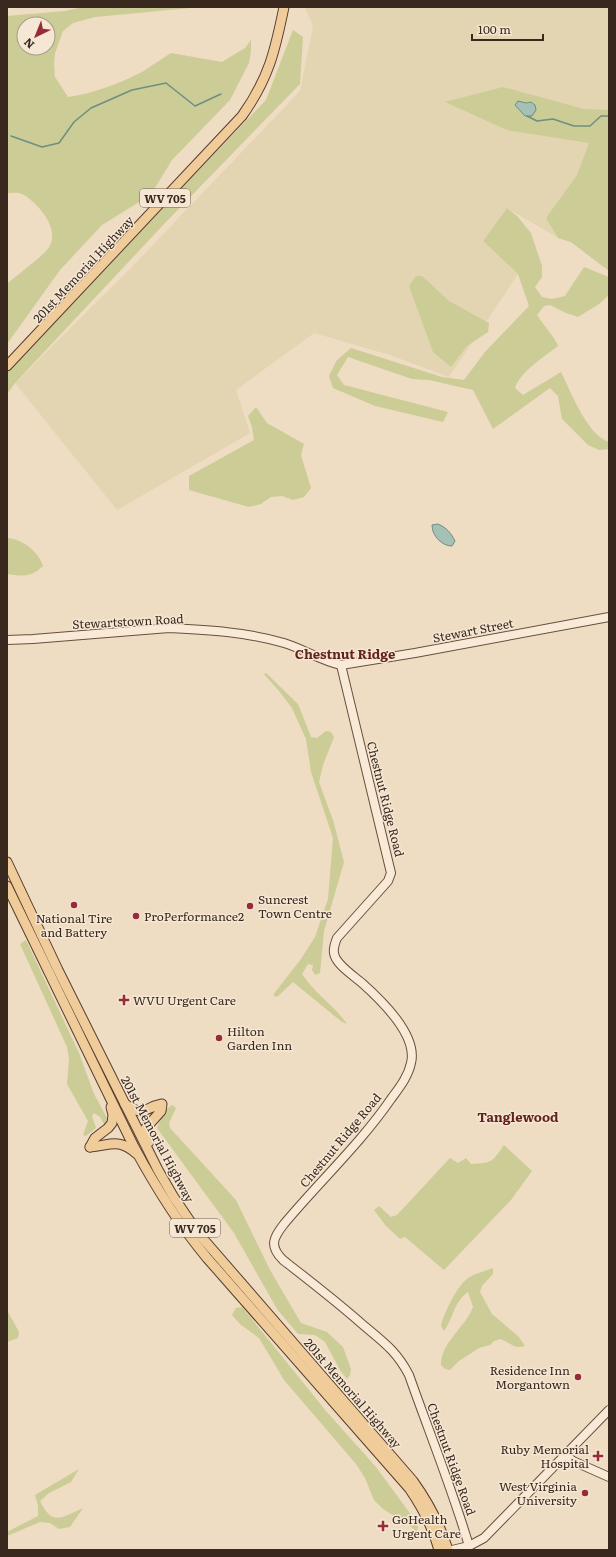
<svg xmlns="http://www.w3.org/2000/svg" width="616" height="1557" viewBox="0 0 616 1557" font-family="Literata,serif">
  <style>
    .farmland { fill: #e3d5b1 }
    .green { fill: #cccc97; fill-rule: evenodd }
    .water { fill: #a5c1b5; stroke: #6c8f82 }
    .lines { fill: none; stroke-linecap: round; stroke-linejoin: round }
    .stream { stroke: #6c8f82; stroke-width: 1.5 }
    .secondary-casing { stroke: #6a4e3d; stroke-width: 10 }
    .primary-casing { stroke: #563c2e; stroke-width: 11 }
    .secondary { stroke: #f9ead7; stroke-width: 8 }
    .primary { stroke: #f1cc9b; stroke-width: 9 }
    .poi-dot { fill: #972b38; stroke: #f5e7d3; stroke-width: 1.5 }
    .labels { text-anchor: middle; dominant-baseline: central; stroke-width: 3; stroke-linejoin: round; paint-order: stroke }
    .shield { fill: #f5e7d3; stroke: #716154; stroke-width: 1 }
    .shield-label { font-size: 11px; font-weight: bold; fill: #38281e }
    .street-label { font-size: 12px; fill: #38281e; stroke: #f5e7d3 }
    .poi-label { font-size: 12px; fill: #38281e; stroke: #f5e7d3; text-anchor: start }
    .neighbourhood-label { font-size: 13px; font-weight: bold; fill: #64241e; stroke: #f5e7d3 }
  </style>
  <rect width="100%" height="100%" fill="#eedcc3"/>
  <path class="farmland" d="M305,7H609V271L571,242L558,238L507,208L483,241L518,274L449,377L390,355L314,333L236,390L250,433L117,510L15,383L129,270L300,91L313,26Z"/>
  <g class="green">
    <path d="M83,7H201L95,17L73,23L63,31L55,53L54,65L55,77L68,97C91,94 121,83 142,72C152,66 161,59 171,53L222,62L245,48L251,40V51L249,63L230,100L172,160L153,191L144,199L102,225L60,270L7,344V284C18,274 38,260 47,250C63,232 39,203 22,194C18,192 11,193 7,193V16L65,11ZM24,24H48V48H24Z"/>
    <path d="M293,30L303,37L300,84L165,223L15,383L7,394V369L266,100Z"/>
    <path d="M503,87L584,109L609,110V271L571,242L558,238L546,218L577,175L589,143L507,130L445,102Z"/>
    <path d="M507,208L517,216L531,233L542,266V277L535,287L542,297L552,299L565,296L584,267L609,277V295L599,304L578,317L566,313L550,305L544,306L537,315C542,323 556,339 558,346C545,356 520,372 515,388L523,395L561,372C571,392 587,435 609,442V449L599,450L588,445L562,419L558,396L550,388L493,429L473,390L429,380L412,379L348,357L337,375L344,385L448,412L443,422L375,406L333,388L329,376L337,360L351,348L442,377L464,380L485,352L529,306L518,274L483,241Z"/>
    <path d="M416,276H422L449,301L489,323L488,332L467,346L451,367L433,352L409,286Z"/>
    <path d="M256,407L267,423L304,444L301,455L311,488L304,497L293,500L282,496L271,497L261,504L249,507L189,490V476L254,440L252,427L248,416Z"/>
    <path d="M7,538C21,538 39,552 43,566C30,578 23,576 7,574Z"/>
    <path d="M266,673L298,704L311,737L317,738L326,731L331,732L334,737L323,765L319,782L333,820L344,862L324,931L320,973L315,975L312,970L313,965L308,964L302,974C314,993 334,1005 347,1024L342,1022L293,982L277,997L273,995L301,959L315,937L328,899L333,838L311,772L306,739L292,708L279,691L264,674Z"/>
    <path d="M26,940L79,1053L94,1094L107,1118L105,1126L100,1117L94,1113L92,1116L96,1128L86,1136L83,1135L88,1121L67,1084L69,1059L67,1047L20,944Z"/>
    <path d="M172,1105L176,1108L169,1123L170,1128L236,1200L270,1270L301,1323L327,1332L343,1347L351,1369L350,1375L347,1379L340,1370L325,1342L315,1335L298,1334L277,1309L234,1233L157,1128L163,1112Z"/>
    <path d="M504,1145L532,1171L511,1200L444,1270L405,1237L400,1239L386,1226L374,1210L379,1206L391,1217L397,1215L450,1158L458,1163L466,1158L471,1164C493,1163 492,1162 504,1145Z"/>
    <path d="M493,1268V1274L482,1286L480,1292L492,1314L519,1337L525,1346C514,1350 510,1342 500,1339L494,1341L490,1345L479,1348L459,1361L450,1370L445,1369L441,1365C441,1342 465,1328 473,1307L468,1292C453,1303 454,1317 444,1331L441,1326C444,1313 456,1288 467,1279C473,1274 485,1271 493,1268Z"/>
    <path d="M242,1307L326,1411L376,1467L409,1512L418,1527L417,1532L409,1525L383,1509L374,1500L365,1478L356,1464L284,1380L259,1338L240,1324L232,1315L236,1308Z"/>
    <path d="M7,1310L19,1332L18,1338L7,1342Z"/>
    <path d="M79,1469L71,1482L49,1493L40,1501C52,1527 63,1517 83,1508L70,1527L59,1529L50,1523L40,1522L7,1536V1532L38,1516V1506L35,1495Z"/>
  </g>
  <g class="water">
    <path d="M518,101L526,103L531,102L535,105L536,110L532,116H525L515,105Z"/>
    <path d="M438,524C447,528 451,533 455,541L452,546C442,546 432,536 432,525Z"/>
  </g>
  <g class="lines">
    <g class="stream">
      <path d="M527,116L537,121L553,119L574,126H590L601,116H609"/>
      <path d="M11,136L42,147L59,143L74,122L91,108L132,90L166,83L195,106L221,94"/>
    </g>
    <g class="secondary-casing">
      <g id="secondary">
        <path d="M7,640L33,639L169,628C208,630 247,632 284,643C304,649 321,661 341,665L415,653L609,617"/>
        <path d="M341,665L391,873L388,881L337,938C335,943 333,948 334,953C335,964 354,976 362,983C381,1000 418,1035 411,1063C408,1077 399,1088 391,1099C360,1144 319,1182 284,1224C273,1238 269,1246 283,1260C310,1281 336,1301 362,1324C382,1341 396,1350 409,1375C429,1432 452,1488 469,1546"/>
        <path d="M565,1455L573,1461L609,1477"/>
        <path d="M452,1550L469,1546L484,1538L609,1410"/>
      </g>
    </g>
    <g class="primary-casing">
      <g id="primary">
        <path d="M7,366L242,116C269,78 275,51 284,7"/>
        <path d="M7,862L58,970L158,1170L173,1196L198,1233L413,1481C428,1502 440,1524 448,1550"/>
        <path d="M7,886L134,1147C156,1188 177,1222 207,1258L409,1488C422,1507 433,1527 439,1550"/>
        <path d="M125,1104C146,1118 142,1108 162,1104L161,1111L145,1129L146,1135L149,1142"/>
        <path d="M90,1147L95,1138L108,1128L112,1123L113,1115L111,1107"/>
        <path d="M90,1147C112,1145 118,1138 137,1154"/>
      </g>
    </g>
    <use href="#secondary" class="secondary"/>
    <use href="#primary" class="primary"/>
  </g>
  <g class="poi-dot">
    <circle cx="74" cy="905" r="4"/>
    <circle cx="250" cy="906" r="4"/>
    <circle cx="136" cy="916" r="4"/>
    <path d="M122 994h4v4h4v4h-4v4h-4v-4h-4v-4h4z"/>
    <circle cx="219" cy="1038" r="4"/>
    <circle cx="578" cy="1377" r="4"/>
    <path d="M596 1450h4v4h4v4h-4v4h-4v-4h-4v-4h4z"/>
    <circle cx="585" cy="1493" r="4"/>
    <path d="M381 1520h4v4h4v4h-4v4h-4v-4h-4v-4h4z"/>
  </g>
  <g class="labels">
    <g class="shield">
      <rect x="140" y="189" width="50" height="18" rx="3"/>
      <rect x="170" y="1219" width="50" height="18" rx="3"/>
    </g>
    <g class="shield-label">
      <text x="165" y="198">WV 705</text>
      <text x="195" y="1228">WV 705</text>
    </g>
    <g class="street-label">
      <text transform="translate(83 269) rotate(-47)">201st Memorial Highway</text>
      <text transform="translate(128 621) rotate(-3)">Stewartstown Road</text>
      <text transform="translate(473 630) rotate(-11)">Stewart Street</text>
      <text transform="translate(386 799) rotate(76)">Chestnut Ridge Road</text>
      <text transform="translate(158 1139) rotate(62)">201st Memorial Highway</text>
      <text transform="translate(340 1140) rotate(-50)">Chestnut Ridge Road</text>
      <text transform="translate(353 1393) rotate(49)">201st Memorial Highway</text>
      <text transform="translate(452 1459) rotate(70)">Chestnut Ridge Road</text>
    </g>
    <g class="poi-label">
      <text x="258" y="899">Suncrest<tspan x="258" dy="14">Town Centre</tspan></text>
      <text x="144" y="916">ProPerformance2</text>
      <text x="74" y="918" text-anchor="middle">National Tire<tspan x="74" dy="14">and Battery</tspan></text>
      <text x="133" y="1000">WVU Urgent Care</text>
      <text x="227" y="1031">Hilton<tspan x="227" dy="14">Garden Inn</tspan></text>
      <text x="570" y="1370" text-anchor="end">Residence Inn<tspan x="570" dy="14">Morgantown</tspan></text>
      <text x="589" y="1449" text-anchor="end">Ruby Memorial<tspan x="589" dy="14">Hospital</tspan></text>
      <text x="577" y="1486" text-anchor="end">West Virginia<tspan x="577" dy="14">University</tspan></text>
      <text x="392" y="1519">GoHealth<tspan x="392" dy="14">Urgent Care</tspan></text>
    </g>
    <g class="neighbourhood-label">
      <text x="345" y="653">Chestnut Ridge</text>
      <text x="518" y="1116">Tanglewood</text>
    </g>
  </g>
  <rect width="616" height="1557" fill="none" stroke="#38281e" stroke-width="16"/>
  <g transform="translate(36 36) rotate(223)"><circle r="19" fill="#f5e7d3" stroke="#a99b8b"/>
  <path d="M0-3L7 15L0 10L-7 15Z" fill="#972b38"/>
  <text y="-6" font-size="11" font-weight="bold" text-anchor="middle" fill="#38281e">N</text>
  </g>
  <path d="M472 34v6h71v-6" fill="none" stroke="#38281e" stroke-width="2"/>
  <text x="478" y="34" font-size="12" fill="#38281e" stroke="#f5e7d3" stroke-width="3" paint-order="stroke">100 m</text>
</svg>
